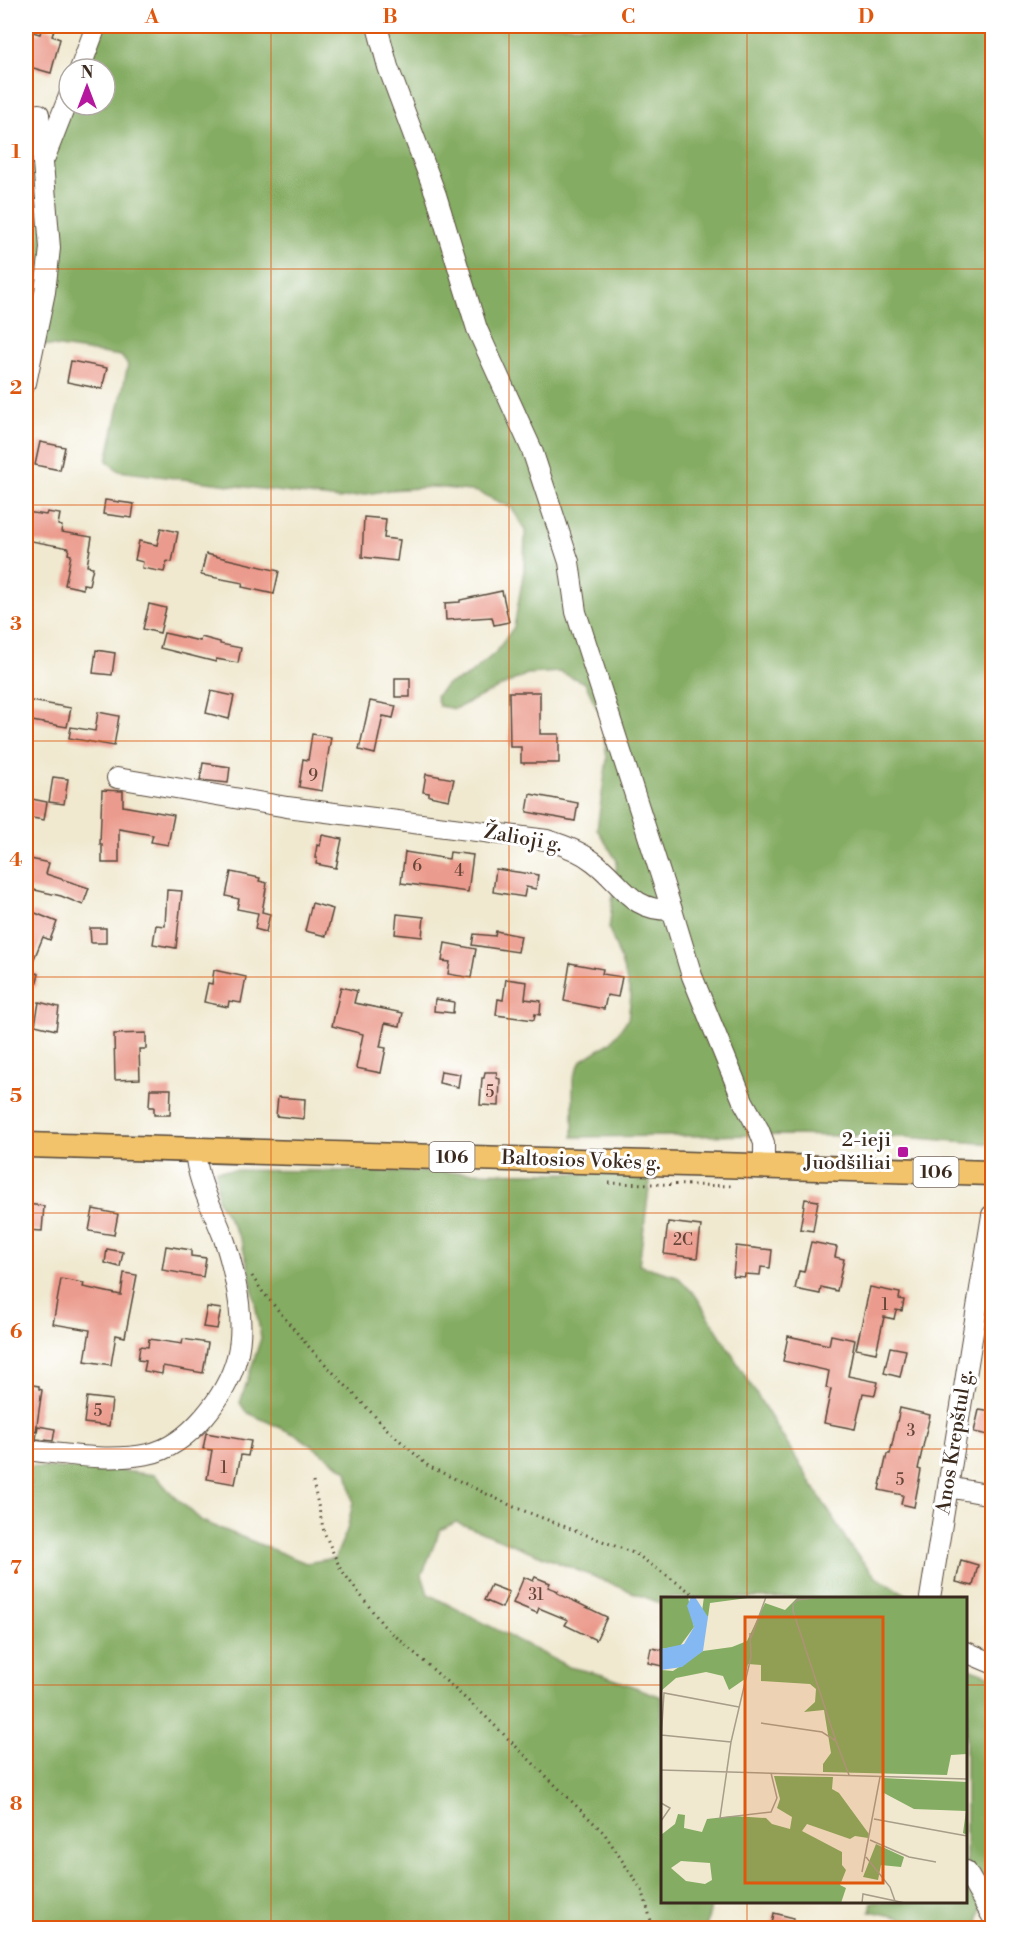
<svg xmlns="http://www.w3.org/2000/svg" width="1018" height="1954" viewBox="0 0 1018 1954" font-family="'Libre Bodoni',serif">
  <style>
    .forest { fill: #84ac62; stroke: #606b40; stroke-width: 1.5 }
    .building { fill: #eb9b8d }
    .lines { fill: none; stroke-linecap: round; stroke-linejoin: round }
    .minor-casing { stroke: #564739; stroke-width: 22 }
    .major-casing { stroke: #564739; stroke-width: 27 }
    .path { stroke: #564739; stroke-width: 3; stroke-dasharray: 1.5 4.5; stroke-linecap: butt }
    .minor { stroke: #fff; stroke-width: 20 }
    .major { stroke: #f2c36a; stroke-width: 24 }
    .grid { fill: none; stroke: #df570d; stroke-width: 1.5; stroke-opacity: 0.55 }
    .poi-dot { fill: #b5179e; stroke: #fff; stroke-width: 2 }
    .labels { text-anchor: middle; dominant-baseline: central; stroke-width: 6; stroke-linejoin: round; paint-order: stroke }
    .number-label { font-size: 16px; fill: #67463a }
    .shield { fill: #fff; stroke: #766a62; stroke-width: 1.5 }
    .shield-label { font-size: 18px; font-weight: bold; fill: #3b2a1e }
    .street-label { font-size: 20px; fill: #3b2a1e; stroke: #fff }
    .poi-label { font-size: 20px; fill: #3b2a1e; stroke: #fff; text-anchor: end }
    .inset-road { fill: none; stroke: #a89d89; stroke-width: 1.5 }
    .view { fill: #df570d; fill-opacity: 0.15; stroke: #df570d; stroke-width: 3 }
    .inset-edge { fill: none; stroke: #3b2a1e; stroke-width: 3 }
    .neatline { fill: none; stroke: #df570d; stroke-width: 2 }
    .grid-label { font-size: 20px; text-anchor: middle; font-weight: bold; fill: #df570d }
  </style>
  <rect width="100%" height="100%" fill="#fff"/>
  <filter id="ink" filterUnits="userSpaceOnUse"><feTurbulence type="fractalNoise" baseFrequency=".0167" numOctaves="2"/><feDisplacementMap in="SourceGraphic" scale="12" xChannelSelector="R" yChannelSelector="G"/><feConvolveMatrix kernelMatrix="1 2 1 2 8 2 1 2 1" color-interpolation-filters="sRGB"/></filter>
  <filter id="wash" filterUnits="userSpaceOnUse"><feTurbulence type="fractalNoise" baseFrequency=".008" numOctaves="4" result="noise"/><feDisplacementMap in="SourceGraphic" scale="24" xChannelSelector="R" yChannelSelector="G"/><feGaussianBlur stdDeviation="1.35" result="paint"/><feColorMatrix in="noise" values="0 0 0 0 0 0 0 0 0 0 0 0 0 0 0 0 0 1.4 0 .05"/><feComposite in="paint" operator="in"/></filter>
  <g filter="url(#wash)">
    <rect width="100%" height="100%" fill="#f0e9d0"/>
    <g class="forest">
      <path d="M100,26H992V1144L904,1137L787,1135L573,1137V1078L581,1061L611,1042L628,1019L631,996L620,958L609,929L617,861L597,829L607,759L601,716L585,683L560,672L527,674L455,709L439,706L436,696L447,684L465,678L495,653L514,627L524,570L525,530L512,508L478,492L435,487L389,490L339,499L119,471L107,461L128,365L121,356L26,342V173L43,163L70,105H105V69H83Z"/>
      <path d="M216,1170L651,1174L639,1265L677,1276L696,1296L852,1549L877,1578L913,1598H662V1604L456,1522L440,1530L422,1575L428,1594L569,1667L603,1675L662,1697V1902H715L711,1906L706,1928H26V1467L107,1469L155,1475L170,1492L202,1521L306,1563L335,1558L347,1530L353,1502L347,1471L298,1436L246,1412L240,1403L261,1338L250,1274L241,1240L218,1201Z"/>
      <path d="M966,1667L992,1676V1857L977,1928H945L870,1911L872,1902H966Z"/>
    </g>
    <g id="blocks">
      <g class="building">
        <path d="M42,27L54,30L52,36L60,39L51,73L26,66V30L40,34Z"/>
        <path d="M71,361L107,368L102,389L67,382Z"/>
        <path d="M40,442L65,447L60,470L35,465Z"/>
        <path d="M105,500L134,504L132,518L103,514Z"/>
        <path d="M26,512L46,515L47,512L60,514L58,525L62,526L61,532L92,537L87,566L93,567L89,585L83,584V589L65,585L71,555L68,554L69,548L26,540Z"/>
        <path d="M364,517L386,519L384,538L400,540L397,561L362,557Z"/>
        <path d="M161,528L178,532L172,562L167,561L164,572L142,568L143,562L135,560L139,541L157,545Z"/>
        <path d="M206,554L279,571L274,594L242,587L243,583L201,575Z"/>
        <path d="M502,591L509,622L494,625L492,617L446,620L445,603L460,602V600Z"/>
        <path d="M149,604L166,608L160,633L143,629Z"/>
        <path d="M164,633L200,641L201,637L220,642V644L241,648L238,663L216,659V662L160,648Z"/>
        <path d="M96,650L115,653L112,675L93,673Z"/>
        <rect x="395" y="678" width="15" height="19"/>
        <path d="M211,691L234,696L229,719L206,713Z"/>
        <path d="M509,692H540V734H559V763H521V747H510Z"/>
        <path d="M26,700L71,708L67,727L26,720Z"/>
        <path d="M370,701L396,706L393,718L383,716L375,754L359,750Z"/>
        <path d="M98,712L119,716L114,746L69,738L71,727L95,731Z"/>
        <path d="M312,734L331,737L322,791L299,787L303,759L308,760Z"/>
        <path d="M203,763L230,767L228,783L200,780Z"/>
        <path d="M426,774L454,779L449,800L429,796V793L423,792Z"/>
        <path d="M53,777L68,779L64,804L49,802Z"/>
        <path d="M102,790L123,791V806L174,815L168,845L151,842L153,835L119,829V863H102V844H100Z"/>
        <path d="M530,794L578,803L575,821L527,812Z"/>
        <path d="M27,798L47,802L44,820L26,817V802Z"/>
        <path d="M322,835L342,839L336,868L316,864L317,858H315L317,845L320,846Z"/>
        <path d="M405,852L449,859L450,852L473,855L468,892L401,883Z"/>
        <path d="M26,858L49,863L46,874L89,888L83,905L61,896L26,888Z"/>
        <path d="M496,869L538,875L536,889L526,887L524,897L493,892Z"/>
        <path d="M231,872L260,878L259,881L267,883L262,912L270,914L266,932L255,929L258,913L237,909L239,899L226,896Z"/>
        <path d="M167,890L182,891L176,948L153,944L156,925L165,926Z"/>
        <path d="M312,903L333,909L326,936L305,931Z"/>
        <path d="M33,912L57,922L50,940L43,937L29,971L39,974L35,988L26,985V913L31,915Z"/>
        <path d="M397,914L424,917L422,937L395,934Z"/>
        <path d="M90,928H106V943H91Z"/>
        <path d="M496,931L521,936L518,952L472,945L474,934L495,936Z"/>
        <path d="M445,943L476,949L471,978L448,974L450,962L442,961Z"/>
        <path d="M570,963L603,969L602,974L622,977L618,997L607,995L604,1009L564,1001Z"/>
        <path d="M214,970L246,977L241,1003L229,1001L228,1007L204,1002L208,983L212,984Z"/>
        <path d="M506,979L527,982L525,999L541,1001L540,1015L535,1014L534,1020L496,1015L498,999L503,1000Z"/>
        <path d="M341,987L357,991L354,1003L403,1013L400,1026L385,1023L380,1047L386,1048L381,1073L356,1068L363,1034L332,1026Z"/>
        <path d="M435,999L454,1002L453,1013L434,1011Z"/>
        <path d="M39,1002L59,1007L56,1030L35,1025Z"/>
        <path d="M146,1033V1049H139L140,1079L115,1080L114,1034Z"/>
        <path d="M441,1071L460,1074L458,1087L439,1083Z"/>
        <path d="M485,1072H497L496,1078L500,1079L499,1106L480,1105L482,1078H484Z"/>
        <path d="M150,1089H171L170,1115H154V1107H149Z"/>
        <path d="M278,1097L305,1099L304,1119L276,1116Z"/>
        <path d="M805,1199L818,1201L813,1231L800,1229Z"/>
        <path d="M26,1204L44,1206L42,1231L26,1230Z"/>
        <path d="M93,1209L118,1214L114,1235L89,1231Z"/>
        <path d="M668,1222L701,1226L697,1258L664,1254Z"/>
        <path d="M811,1242L837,1247L835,1257L844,1259L837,1291L821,1287L820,1294L795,1289L799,1271L804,1272Z"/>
        <path d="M166,1246L191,1250V1256L206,1258L203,1277L162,1270Z"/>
        <path d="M736,1246L772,1250L770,1268L761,1267L760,1275L745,1274V1277L733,1276Z"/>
        <path d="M107,1249L123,1252L120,1267L105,1263Z"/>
        <path d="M124,1273L137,1275L125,1337L116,1335L111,1365L85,1361L90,1330L53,1324L61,1279L84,1283L83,1287L121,1295Z"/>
        <path d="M870,1287L900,1293L899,1299L904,1300L902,1311L896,1310L894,1319L884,1317L876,1353L856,1349Z"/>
        <path d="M207,1307L221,1309L217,1329L203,1327Z"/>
        <path d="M831,1335L855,1340L848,1376L878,1382L875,1395L863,1393L855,1429L824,1423L831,1389L826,1388L829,1371L783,1361L788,1336L829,1345Z"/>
        <path d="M149,1339L182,1344L183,1339L208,1343L203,1373L163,1366L162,1374L144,1371L146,1361L138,1360L140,1346L148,1347Z"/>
        <path d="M890,1347L906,1350L900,1377L884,1373Z"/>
        <path d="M26,1384L39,1386V1389L42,1390L36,1431L26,1429Z"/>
        <path d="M87,1397L112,1400L109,1426L84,1423Z"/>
        <path d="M900,1408L930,1415L918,1469L921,1470L914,1507L901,1504L903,1495L879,1490L887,1454H890Z"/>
        <path d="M979,1410L993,1412V1436L974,1432Z"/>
        <path d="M38,1426L55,1429L53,1441L36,1439Z"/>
        <path d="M206,1433L251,1441L248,1456L241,1455L235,1484L207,1479L212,1450L203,1449Z"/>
        <path d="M961,1560L978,1565L973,1586L956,1582Z"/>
        <path d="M524,1577L533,1581L535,1577L550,1583L548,1587L558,1591L557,1593L607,1617L596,1640L565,1625L568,1620L539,1608L537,1613L513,1603Z"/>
        <path d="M491,1585L509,1592L502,1608L484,1600Z"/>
        <path d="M651,1648L663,1650V1666L648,1663Z"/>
        <path d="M774,1913L794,1918L791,1929H771Z"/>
      </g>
    </g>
  </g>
  <g filter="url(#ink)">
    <use href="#blocks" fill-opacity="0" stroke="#564739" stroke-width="1.5"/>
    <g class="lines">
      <g class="minor-casing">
        <g id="minor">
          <path d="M377,26L388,67L436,195L477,329L532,450L569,562L576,612L672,910"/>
          <path d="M80,69L96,26"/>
          <path d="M45,157L69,96"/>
          <path d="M26,383L45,292L50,248L39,114"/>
          <path d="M117,778L287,807L547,840C564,845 580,851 594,862C623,884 630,911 672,910L692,976L743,1101L759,1130L764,1143V1167"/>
          <path d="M26,1450C65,1454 109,1462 148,1454C189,1446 227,1395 237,1357C243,1333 240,1303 235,1280C232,1265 228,1250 223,1236C212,1207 197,1181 195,1150"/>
          <path d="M948,1487L992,1495"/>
          <path d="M930,1598L992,1215"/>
          <path d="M966,1652L992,1663"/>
          <path d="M966,1871L992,1916"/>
        </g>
      </g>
      <g class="major-casing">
        <path id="major" d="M26,1145L992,1173"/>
      </g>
      <g class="path">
        <path d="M609,1183L734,1186"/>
        <path d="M252,1276L262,1291L308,1346L387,1429L428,1466L514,1507L636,1554L699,1598"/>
        <path d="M313,1482L324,1532L340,1568L383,1625L485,1716L604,1833L643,1892L653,1928"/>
      </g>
      <use href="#minor" class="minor"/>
      <use href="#major" class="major"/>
    </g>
  </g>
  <path class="grid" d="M271,26V1928M509,26V1928M747,26V1598M26,269H992M26,505H992M26,741H992M26,977H992M26,1213H992M26,1449H992M26,1685H662M966,1685H992M747,1902V1928"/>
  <rect class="poi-dot" x="897" y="1146" width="12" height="12" rx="3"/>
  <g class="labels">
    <g class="number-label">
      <text x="313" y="776">9</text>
      <text x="417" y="866">6</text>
      <text x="459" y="871">4</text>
      <text x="490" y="1092">5</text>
      <text x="683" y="1240">2C</text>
      <text x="885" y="1305">1</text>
      <text x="98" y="1411">5</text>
      <text x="911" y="1431">3</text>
      <text x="224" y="1468">1</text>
      <text x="900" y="1480">5</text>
      <text x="536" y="1595">31</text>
    </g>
    <g class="shield">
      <rect x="429.5" y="1142" width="45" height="30" rx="4.5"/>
      <rect x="913.5" y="1157" width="45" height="30" rx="4.5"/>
    </g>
    <g class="shield-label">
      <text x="452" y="1157">106</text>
      <text x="936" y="1172">106</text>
    </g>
    <g class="street-label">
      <text transform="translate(523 839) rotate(10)">Žalioji g.</text>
      <text transform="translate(581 1161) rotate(2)">Baltosios Vokės g.</text>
      <text transform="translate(955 1442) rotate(-81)">Anos Krepštul g.</text>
    </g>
    <g class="poi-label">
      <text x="891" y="1140">2-ieji<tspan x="891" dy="23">Juodšiliai</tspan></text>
    </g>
  </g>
  <g transform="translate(661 1597)">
    <rect width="306" height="306" fill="#f0e9d0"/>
    <path d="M0,0H27L33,30L19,49L0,52ZM43,0H94L49,6L47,20L41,14ZM137,0H306V157L290,158L286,178L162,175V167L170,156L163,113L143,115L154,105L155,92L149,87L100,84V68L87,67L84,82L68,93L62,79L45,75L15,81L0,94V73L12,74L42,54L71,50L86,44L104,6L124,13ZM113,179L172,180L171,192L178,196L208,237L207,241L194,239L189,242L146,227L141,234L181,255V268L185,273L179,288L185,291L180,306H0V238L14,227L17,217L24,218L23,231L41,235L46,222L72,219L105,221L111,227L129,232L131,220L116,211L119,202ZM20,264L49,266L51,283L44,287L25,284L10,271ZM221,181L306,185V238L302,236L305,214L253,212L221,195ZM215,247L243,260L240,270L220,268L217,283L202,280Z" fill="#84ac62" fill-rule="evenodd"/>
    <path d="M30,0H34L47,20L42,54L21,70L0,73V52L23,47L33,30L26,9Z" fill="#84b8f2"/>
    <path class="inset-road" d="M140,0L132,7V14L175,144M137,3L159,0M89,36L90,60L70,145L59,221L110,215L116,201L110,176M90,41L105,0M100,126L161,135L175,144L188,178M0,138L70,145M0,143L3,96L78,110M0,173L306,182M0,206L9,211L0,224M213,222L306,239M209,243L248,260L275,265M205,260L229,290L234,304M201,275L219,180M201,306L202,297L244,306"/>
    <path class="view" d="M84,20H222V286H84Z"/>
    <rect width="306" height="306" class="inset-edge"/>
  </g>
  <rect width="1018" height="1954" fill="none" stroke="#fff" stroke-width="66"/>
  <g transform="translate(87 87)"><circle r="28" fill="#ffffff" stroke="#b1aaa5" stroke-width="1.5"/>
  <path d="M0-4.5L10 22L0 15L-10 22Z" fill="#b5179e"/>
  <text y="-9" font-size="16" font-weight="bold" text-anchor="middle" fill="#3b2a1e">N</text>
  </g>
  <rect x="33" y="33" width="952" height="1888" class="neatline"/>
  <g class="grid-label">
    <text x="152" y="23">A</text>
    <text x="390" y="23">B</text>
    <text x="628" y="23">C</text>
    <text x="866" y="23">D</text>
    <text x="16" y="158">1</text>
    <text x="16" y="394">2</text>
    <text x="16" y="630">3</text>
    <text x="16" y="866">4</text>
    <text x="16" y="1102">5</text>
    <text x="16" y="1338">6</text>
    <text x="16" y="1574">7</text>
    <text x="16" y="1810">8</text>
  </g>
</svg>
